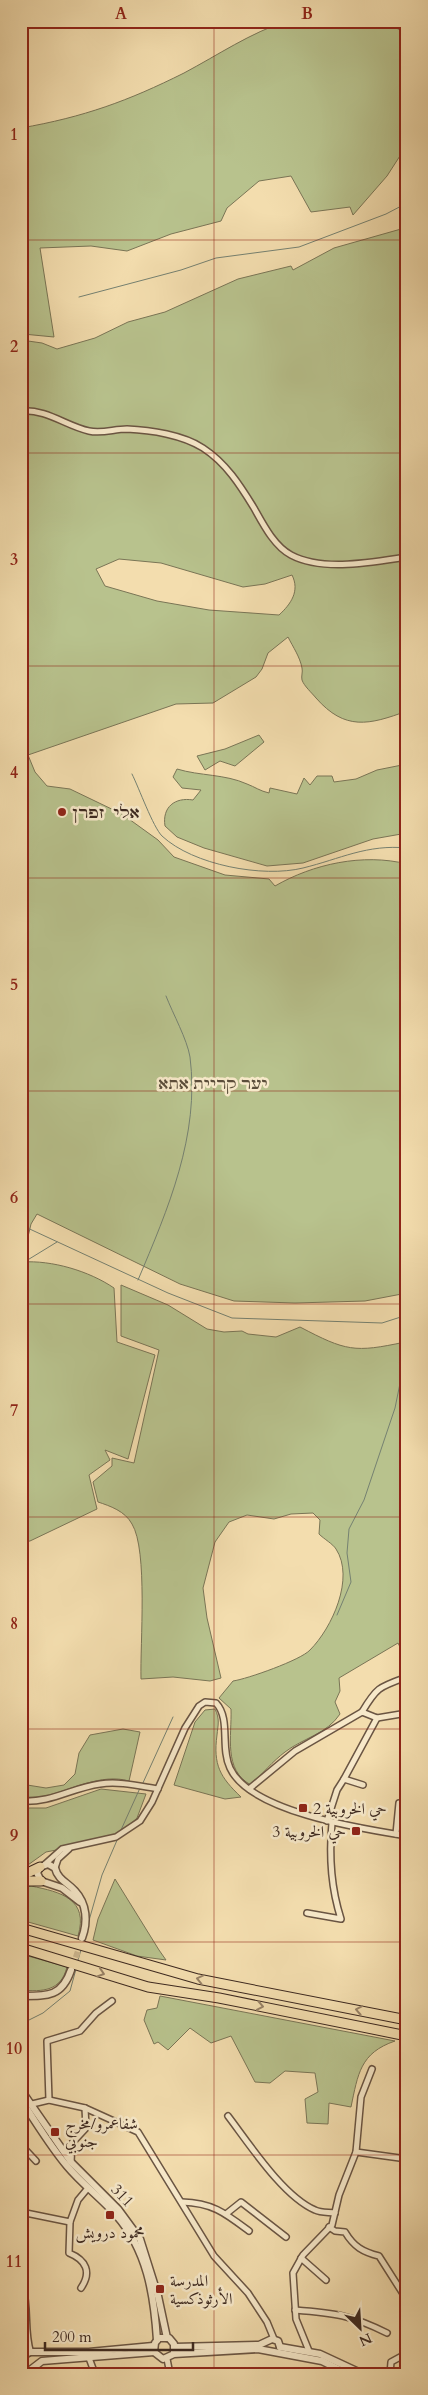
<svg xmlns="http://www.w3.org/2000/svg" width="428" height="2395" viewBox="0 0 428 2395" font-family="Cardo,Amiri,'Frank Ruhl Libre',serif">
  <rect width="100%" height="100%" fill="#f3ddae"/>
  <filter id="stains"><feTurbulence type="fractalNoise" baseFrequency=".004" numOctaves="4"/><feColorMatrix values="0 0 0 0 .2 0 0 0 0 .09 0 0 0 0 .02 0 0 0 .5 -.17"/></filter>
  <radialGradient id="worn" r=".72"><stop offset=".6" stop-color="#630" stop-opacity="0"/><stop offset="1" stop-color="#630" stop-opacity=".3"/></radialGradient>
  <!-- green -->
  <g fill="#b8c28d" stroke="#7a7556" fill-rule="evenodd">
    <path d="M287,21H383L400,30L407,38V145L387,176L353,215L350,207L311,212L291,176L259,181L227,208L221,221L171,234L127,251L91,246L40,248L54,337L23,334L22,258L25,253H21V128C84,117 128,101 184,73C218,55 250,33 287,21Z"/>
    <path d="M401,229L407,237L400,312L401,318L407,324V711C369,725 345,731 316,698C312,693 304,686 302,680C301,676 303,672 302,668C300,657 293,647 288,637L268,653L262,669L256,677L213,703L176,704L28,755L35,772L47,786L70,789L122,814L158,840L174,857L225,875L269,879L275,886C313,864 363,853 407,864V1293L365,1301L295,1303L234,1301L180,1284L37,1214L31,1224L22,1262C52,1260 89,1271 114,1288L117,1342L155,1355L128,1459L105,1450L110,1460L89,1475L97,1509L30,1541L21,1542V340L42,343L57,349L95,338L128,322L165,312L238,279L291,266L293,270L334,248ZM119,559L161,563L243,587L265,584L292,575C300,591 291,604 279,615L209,610L157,601L105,586L96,569Z"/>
    <path d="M259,735L264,742L235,766L220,761L205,770L197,756L225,749Z"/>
    <path d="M407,764V833L373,839L303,863L267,866L204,848L177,837L165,826C162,807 175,797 193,800L201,790L182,788L173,777L177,769C200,776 225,774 247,784C255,787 260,791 269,793L270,788L297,794L304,778L310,785L317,776H332L334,782L356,779L377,770Z"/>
    <path d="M121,1285L168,1305L207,1329L224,1332L242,1331L248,1334L276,1337L300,1327C346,1351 354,1353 405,1342L407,1350V1661L398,1643L339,1678L340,1691L335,1702L340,1714C327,1734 303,1738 285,1752C273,1761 262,1774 251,1785C223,1770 232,1736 231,1709L219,1698L233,1681C247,1679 301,1660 310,1650C332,1628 355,1578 336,1549C333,1544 324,1539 319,1534L320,1520L313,1513L291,1514L274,1519L247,1515L229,1522L215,1542L203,1588L207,1618L221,1678L210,1681L173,1677L141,1679C140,1644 148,1550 132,1524C125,1511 110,1506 98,1502L93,1482L112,1466V1458L134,1463L159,1350L121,1336Z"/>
    <path d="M215,1709C220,1719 218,1725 217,1735C213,1765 220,1777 241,1797L225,1799L174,1785L195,1722L205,1710Z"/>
    <path d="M123,1729L140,1732L129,1781C101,1773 72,1790 45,1796C37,1798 29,1797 21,1797V1784L46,1788L64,1785L75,1774L79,1753L90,1735Z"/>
    <path d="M101,1789L146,1794L137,1818L123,1831L103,1841L46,1852L21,1870V1808H46Z"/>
    <path d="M115,1879L159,1950L166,1960L137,1956L93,1940L98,1919Z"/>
    <path d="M31,1886C61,1892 89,1899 78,1936L21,1920V1888Z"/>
    <path d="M21,1954L67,1967C61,1991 43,1992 21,1990Z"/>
    <path d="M160,1996L395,2041C360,2053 358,2074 351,2107L329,2103L328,2124L307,2123L305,2099L318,2092L315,2073L285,2071L270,2083L255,2082L231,2036L211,2043L190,2028L168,2050L158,2042L154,2044L144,2020L147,2010L157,2008Z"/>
  </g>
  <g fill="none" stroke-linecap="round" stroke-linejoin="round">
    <!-- stream -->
    <g stroke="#758171" stroke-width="1">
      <path d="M79,297L181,270L216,258L299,247L386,214L407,203"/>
      <path d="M132,774C139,788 153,827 162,836C193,865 263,878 303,868C340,859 367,844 407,848"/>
      <path d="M21,1225L168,1293L232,1318L382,1323L407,1315"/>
      <path d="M21,1264L57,1242"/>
      <path d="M138,1280C168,1209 200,1135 190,1057C187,1039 173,1014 166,996"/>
      <path d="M337,1615L351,1582L347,1553L349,1529L364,1500L395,1408L407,1349"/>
      <path d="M142,1785L173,1717"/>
      <path d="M121,1830L140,1788"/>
      <path d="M88,1924L102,1875L118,1838"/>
      <path d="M78,1960L81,1950"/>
      <path d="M28,2075L27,2021L43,2013L70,1991L76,1969"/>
    </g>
    <!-- tertiary-tunnel -->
    <path stroke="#ceb991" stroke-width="6" stroke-dasharray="6 3" stroke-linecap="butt" d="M73,1966L81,1942"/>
    <defs>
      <g id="minor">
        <path d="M21,411C47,409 66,426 89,431C102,434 114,429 127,429C151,430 183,435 203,448C226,463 240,485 254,508C263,524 274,546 291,555C323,572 373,562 407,557"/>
        <path d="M362,1712C377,1687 379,1687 407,1677"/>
        <path d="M344,1779L377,1718"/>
        <path d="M249,1789L295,1751L362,1712L377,1718L407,1713"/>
        <path d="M21,1801C52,1803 71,1788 100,1784C119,1781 139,1786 158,1789"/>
        <path d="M327,1821L337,1790L344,1779L363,1785"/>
        <path d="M396,1834L399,1803"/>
        <path d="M44,1865L62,1849L116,1837L140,1821L152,1802L185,1728L199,1706L205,1702L216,1703C231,1719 220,1747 230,1768C250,1812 363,1829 407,1836"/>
        <path d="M55,1868L58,1859L69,1849"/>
        <path d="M307,1913L341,1919C331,1888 329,1855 332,1823"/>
        <path d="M405,1936H407"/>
        <path d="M49,2100L47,2041L80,2031L96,2013L112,2001"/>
        <path d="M28,2105L49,2100L85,2108L138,2132L214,2256L248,2293L267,2322L274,2339"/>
        <path d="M228,2116C250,2145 283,2196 315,2210C321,2213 329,2212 335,2213"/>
        <path d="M21,2145L36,2161"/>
        <path d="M356,2152L407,2159"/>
        <path d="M71,2162L72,2143L86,2128L85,2108"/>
        <path d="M182,2202C213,2203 225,2213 249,2231"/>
        <path d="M21,2212L70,2222L78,2200L88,2188"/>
        <path d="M226,2214L241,2202L286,2237"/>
        <path d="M70,2222L69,2253C86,2260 92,2272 81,2288"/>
        <path d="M329,2227L335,2231L345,2232C354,2247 363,2252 379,2256L407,2300"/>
        <path d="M301,2258L326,2280"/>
        <path d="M295,2310C334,2313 351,2315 387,2333"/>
        <path d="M309,2351L296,2319L293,2273L303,2255L332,2225L339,2195L356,2152L361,2097L372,2069"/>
        <path d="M89,2358L95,2374"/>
        <path d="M167,2359L170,2374"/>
        <path d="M390,2374L391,2362L402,2356H407"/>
      </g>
      <g id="tertiary">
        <path d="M80,1902L62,1888L41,1881L37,1873L40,1867L48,1864L55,1868C58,1880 67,1882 75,1891C87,1904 88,1922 82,1938"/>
        <path d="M21,1996C47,1996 62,1997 71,1970"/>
        <path d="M21,2090L71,2162L118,2209L140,2239L158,2296L167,2338"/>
        <path d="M21,2100C36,2122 50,2146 67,2166C82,2184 101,2198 116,2215C147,2250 154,2294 157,2340"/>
        <path d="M21,2282C29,2305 23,2329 30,2352"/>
        <path d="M175,2347L259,2345L272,2339L278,2341L280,2347"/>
        <path d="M280,2347L320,2354L363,2374"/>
        <path d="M174,2354V2344L169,2338H159L155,2343L154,2352L163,2359L174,2354L258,2349L322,2361L348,2374"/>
        <path d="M21,2357L30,2352H89L153,2346"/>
        <path d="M25,2374L42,2361L154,2352"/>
      </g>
      <g id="trunk">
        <path d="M21,1876L40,1867"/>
        <path d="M21,1881H41"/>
        <path d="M21,1928L198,1979L407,2020"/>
        <path d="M21,1948L148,1987L219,1998L407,2036"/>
      </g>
    </defs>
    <!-- minor casing -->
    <use href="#minor" stroke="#6a5543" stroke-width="8"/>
    <!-- tertiary casing -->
    <use href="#tertiary" stroke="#6a5543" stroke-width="9"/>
    <!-- trunk casing -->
    <use href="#trunk" stroke="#3c281f" stroke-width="11"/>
    <!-- minor -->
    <use href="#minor" stroke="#f7e9ca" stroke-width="5"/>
    <!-- tertiary -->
    <use href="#tertiary" stroke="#f7e9ca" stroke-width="6"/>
    <!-- trunk -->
    <use href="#trunk" stroke="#f3ddae" stroke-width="9"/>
  </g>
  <!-- one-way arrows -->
  <defs><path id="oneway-chevron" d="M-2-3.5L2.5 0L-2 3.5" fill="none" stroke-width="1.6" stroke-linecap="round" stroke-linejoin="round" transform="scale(1.25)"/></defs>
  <g stroke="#988266">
    <use href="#oneway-chevron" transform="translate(101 1973) rotate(18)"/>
    <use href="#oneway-chevron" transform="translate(200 1979) rotate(-167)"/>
    <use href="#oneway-chevron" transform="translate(260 2006) rotate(11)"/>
    <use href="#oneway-chevron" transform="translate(359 2010) rotate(-169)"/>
  </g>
  <!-- grid -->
  <path fill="none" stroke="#8f2418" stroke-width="1" stroke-opacity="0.55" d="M214,21V2374M21,240H407M21,453H407M21,666H407M21,878H407M21,1091H407M21,1304H407M21,1517H407M21,1729H407M21,1942H407M21,2155H407"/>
  <!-- markers -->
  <g fill="#8f2418" stroke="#f7e9ca" stroke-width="2">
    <circle cx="62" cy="812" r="5"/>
    <rect x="298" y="1803" width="10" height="10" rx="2.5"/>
    <rect x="351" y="1826" width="10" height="10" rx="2.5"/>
    <rect x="50" y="2127" width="10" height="10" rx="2.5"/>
    <rect x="105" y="2210" width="10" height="10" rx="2.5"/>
    <rect x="155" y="2284" width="10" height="10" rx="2.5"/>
  </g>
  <g text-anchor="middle" stroke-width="5" stroke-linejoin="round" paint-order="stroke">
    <!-- poi labels -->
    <g font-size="16" fill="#3c281f" stroke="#f7e9ca" text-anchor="start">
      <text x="72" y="818">אלי זפרן</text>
      <text x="313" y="1814">حي الخروبية 2</text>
      <text x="346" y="1837" text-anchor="end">حي الخروبية 3</text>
      <text x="65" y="2129">شفاعمرو/مخرج<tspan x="65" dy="18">جنوبي</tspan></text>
      <text x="110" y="2238" text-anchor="middle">محمود درويش</text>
      <text x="170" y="2286">المدرسة<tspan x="170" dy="18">الأرثوذكسية</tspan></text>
    </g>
    <!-- park labels -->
    <g font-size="16" font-style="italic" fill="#5b4e3a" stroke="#f7e9ca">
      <text x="213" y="1089">יער קריית אתא</text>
    </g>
    <!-- street labels -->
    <g font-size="16" fill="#3c281f" stroke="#f7e9ca">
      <text transform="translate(123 2195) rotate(47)" y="6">311</text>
    </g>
  </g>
  <!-- margin -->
  <rect width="428" height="2395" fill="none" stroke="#f3ddae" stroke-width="55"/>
  <!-- north arrow -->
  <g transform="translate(360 2328) rotate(155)" stroke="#f7e9ca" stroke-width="4" paint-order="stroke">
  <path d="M0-4L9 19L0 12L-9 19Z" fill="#3c281f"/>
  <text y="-8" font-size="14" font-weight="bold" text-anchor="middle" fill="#3c281f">N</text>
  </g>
  <!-- scale -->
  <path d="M45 2342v8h148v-8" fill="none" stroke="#3c281f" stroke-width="2.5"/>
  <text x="52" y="2342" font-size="15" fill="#3c281f" stroke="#f7e9ca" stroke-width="4" paint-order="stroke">200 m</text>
  <rect x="28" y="28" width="372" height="2340" fill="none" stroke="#8f2418" stroke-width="2"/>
  <g font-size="16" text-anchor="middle" font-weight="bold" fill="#8f2418">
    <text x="121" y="19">A</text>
    <text x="307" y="19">B</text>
    <text x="14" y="140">1</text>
    <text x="14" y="352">2</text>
    <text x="14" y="565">3</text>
    <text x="14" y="778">4</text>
    <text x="14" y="990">5</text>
    <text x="14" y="1203">6</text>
    <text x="14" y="1416">7</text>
    <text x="14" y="1629">8</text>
    <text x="14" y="1841">9</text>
    <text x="14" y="2054">10</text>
    <text x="14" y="2267">11</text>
  </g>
  <rect width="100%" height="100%" filter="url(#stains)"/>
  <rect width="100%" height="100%" fill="url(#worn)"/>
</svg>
